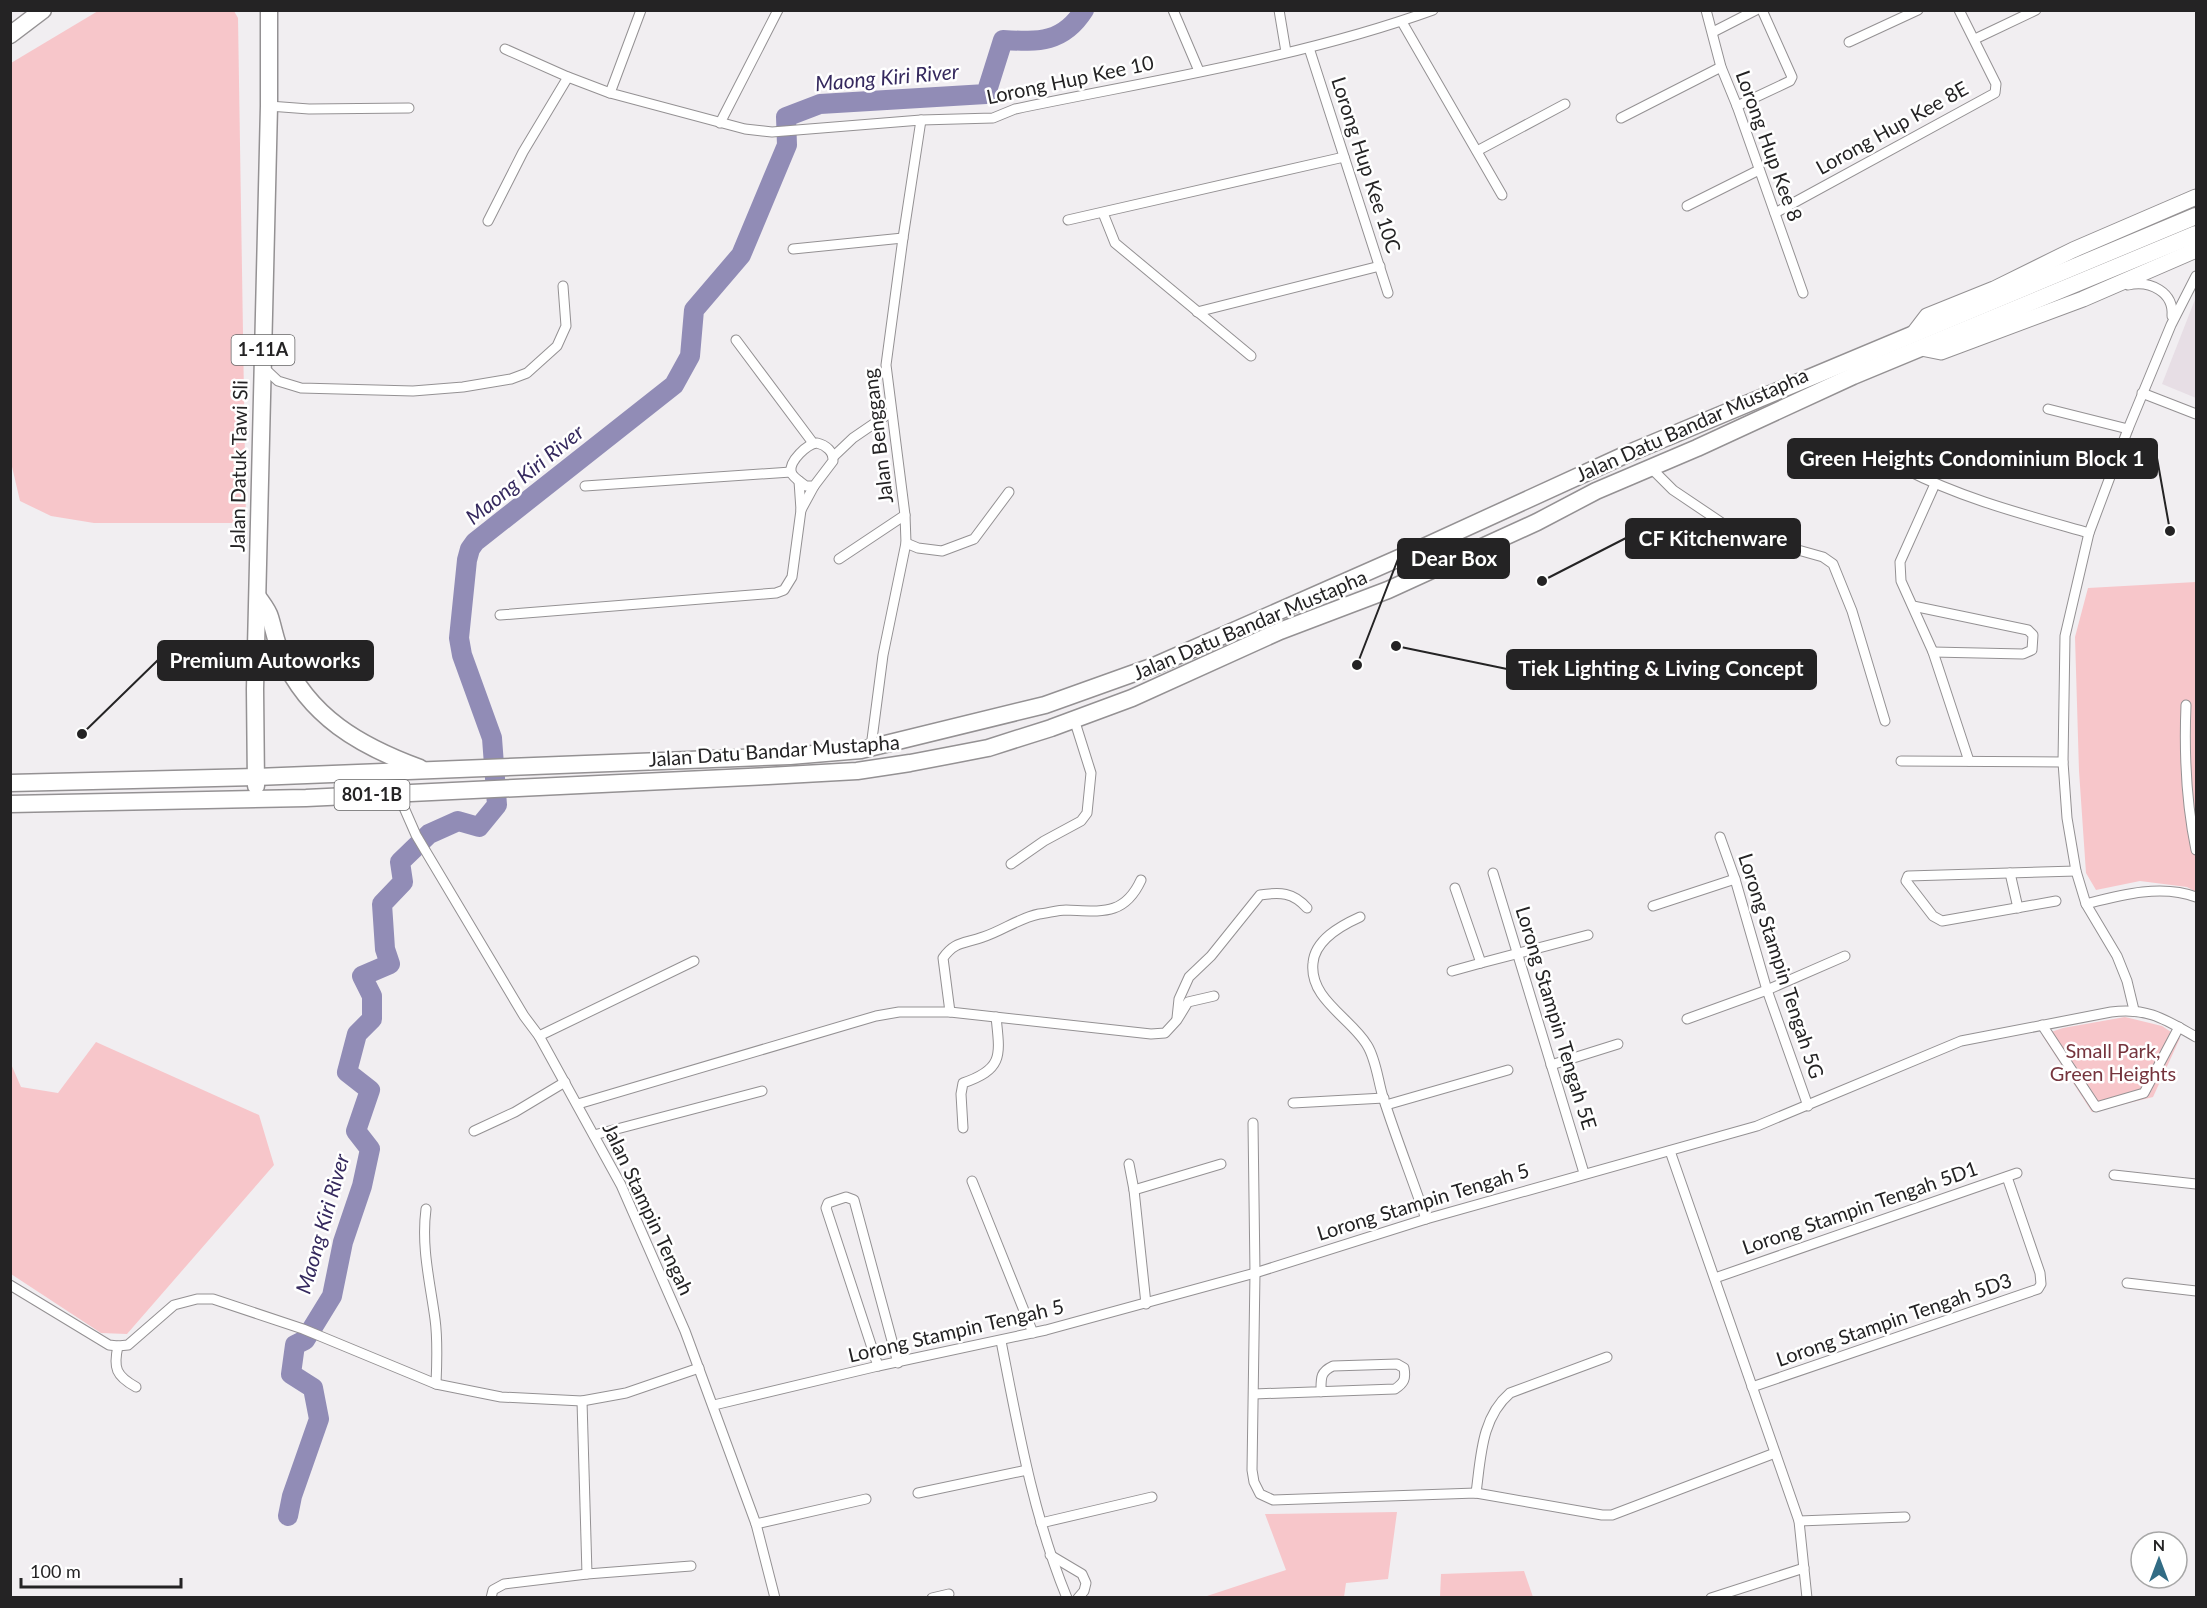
<svg xmlns="http://www.w3.org/2000/svg" width="2207" height="1608" viewBox="0 0 2207 1608" font-family="Lato,sans-serif">
  <rect width="100%" height="100%" fill="#f1eef1"/>
  <!-- built -->
  <path fill="#e7dee5" d="M2196,297V398L2162,384Z"/>
  <!-- green -->
  <g fill="#f7c6ca">
    <path d="M98,11H234L238,18L246,523H94L51,516L20,501L10,458L11,63Z"/>
    <path d="M2196,582V892L2187,887L2140,881L2096,890L2086,873L2079,771L2075,637L2088,588Z"/>
    <path d="M2125,1017L2162,1026L2180,1038L2153,1097L2092,1112L2042,1035L2063,1028Z"/>
    <path d="M96,1042L259,1115L274,1165L127,1334L101,1333L11,1274V1064L21,1087L58,1093Z"/>
    <path d="M1397,1512L1388,1579L1346,1583L1344,1597H1204L1286,1570L1265,1514Z"/>
    <path d="M1524,1571L1533,1597H1440L1441,1574Z"/>
  </g>
  <g fill="none" stroke-linecap="round" stroke-linejoin="round">
    <!-- river -->
    <path stroke="#918cb6" stroke-width="20" d="M288,1516L292,1496L319,1419L313,1388L291,1374L295,1345L305,1340L332,1296L343,1242L362,1186L370,1149L356,1131L370,1090L347,1072L357,1034L372,1019V996L362,976L390,964L385,949L382,904L403,882L400,862L429,834L458,821L479,827L497,805L492,738L462,655L459,638L467,560L470,549L475,542L674,385L690,356L694,310L741,255L787,145L786,117L820,104L986,94L1003,40C1039,42 1063,43 1084,10"/>
    <defs>
      <g id="street">
        <path d="M641,10L610,93L745,129L772,132L921,120L993,118L1015,109C1154,80 1300,58 1433,10"/>
        <path d="M1173,10L1199,71"/>
        <path d="M1279,10L1286,52"/>
        <path d="M1706,10L1721,67L1737,106L1803,293"/>
        <path d="M1402,22L1502,195"/>
        <path d="M1713,32L1756,10"/>
        <path d="M1975,39L2036,10"/>
        <path d="M1849,42L1918,10"/>
        <path d="M1309,48L1388,293"/>
        <path d="M505,49L568,77"/>
        <path d="M269,106L309,109L409,108"/>
        <path d="M1737,106L1790,81L1792,77L1762,10"/>
        <path d="M1621,118L1721,67"/>
        <path d="M720,123L778,10"/>
        <path d="M1477,151L1565,104"/>
        <path d="M1687,206L1759,170"/>
        <path d="M1103,213L1115,243L1251,356"/>
        <path d="M1775,213L1995,93L1996,84L1959,10"/>
        <path d="M1068,220L1344,157"/>
        <path d="M488,221L523,152L568,77L610,93"/>
        <path d="M793,249L903,238"/>
        <path d="M2128,285C2150,280 2174,292 2172,316"/>
        <path d="M1197,312L1380,266"/>
        <path d="M736,340L813,443"/>
        <path d="M262,366L278,381L301,388L413,391L463,387L511,379L527,373L557,346L566,326L563,286"/>
        <path d="M2142,393L2196,414"/>
        <path d="M2048,409L2128,429"/>
        <path d="M817,443C826,445 834,452 833,461L814,486H806C801,482 793,478 791,472C789,461 807,444 817,443Z"/>
        <path d="M833,457L853,438L891,412"/>
        <path d="M1651,468L1673,490L1725,525L1748,536L1823,557L1833,564L1852,611L1885,721"/>
        <path d="M1905,469C1963,499 2026,515 2089,533"/>
        <path d="M1935,484L1900,562L1901,581L1933,652L1969,761"/>
        <path d="M585,486L791,472"/>
        <path d="M801,510L814,486"/>
        <path d="M906,543L918,548L942,551L974,539L1009,492"/>
        <path d="M839,559L905,515"/>
        <path d="M1913,606L2028,630L2033,635L2032,650L2023,654L1933,652"/>
        <path d="M500,615L776,593L784,590L792,577L801,510L799,481"/>
        <path d="M2186,705C2184,754 2186,802 2196,850"/>
        <path d="M871,747L883,655L906,543L905,515L886,365L903,238L921,120"/>
        <path d="M1901,761L2063,762"/>
        <path d="M398,794L416,835L524,1016L539,1036L621,1185L685,1331L756,1524L775,1598"/>
        <path d="M1720,837L1735,879L1767,990L1808,1106"/>
        <path d="M1011,864L1044,841L1081,821L1087,813L1091,773L1074,719"/>
        <path d="M1493,873L1584,1173"/>
        <path d="M2010,873L2018,908"/>
        <path d="M1455,888L1481,963L1588,935"/>
        <path d="M2056,901L1942,921L1933,916L1906,881L1908,876L2076,871"/>
        <path d="M2086,904C2121,895 2161,884 2196,897"/>
        <path d="M1653,906L1735,879"/>
        <path d="M1360,917C1340,926 1315,940 1313,963C1309,999 1351,1018 1367,1045C1376,1059 1378,1081 1383,1097C1396,1138 1412,1178 1426,1219"/>
        <path d="M1452,971L1481,963"/>
        <path d="M2134,1010L2127,981L2117,956L2086,904L2076,871L2067,818L2063,762L2065,636L2089,533L2128,429L2171,325L2196,276"/>
        <path d="M950,1012L943,958C955,941 964,944 983,937C1002,931 1019,918 1039,914C1048,913 1058,910 1066,910C1100,911 1124,917 1141,880"/>
        <path d="M1177,1018L1179,999L1189,977L1211,956L1260,895C1280,892 1293,892 1307,908"/>
        <path d="M1687,1019L1767,990L1845,956"/>
        <path d="M2042,1025L2096,1107L2144,1093L2179,1027"/>
        <path d="M539,1036L694,961"/>
        <path d="M1551,1065L1618,1044"/>
        <path d="M1293,1103L1384,1098"/>
        <path d="M578,1104L876,1016L899,1012H950L1151,1034L1165,1033L1177,1020L1188,1002L1214,996"/>
        <path d="M1386,1105L1508,1070"/>
        <path d="M1253,1123L1255,1273L1252,1470L1254,1482L1260,1494L1273,1500L1476,1493L1602,1515H1612L1775,1453"/>
        <path d="M963,1128L961,1094L963,1083C1004,1069 1000,1055 996,1017"/>
        <path d="M474,1131L515,1112L565,1082"/>
        <path d="M594,1135L762,1091"/>
        <path d="M1670,1151L1799,1521L1807,1598"/>
        <path d="M1129,1164L1134,1190L1146,1304"/>
        <path d="M2114,1175L2196,1184"/>
        <path d="M972,1181L1033,1333"/>
        <path d="M1134,1190L1221,1164"/>
        <path d="M426,1209C421,1247 430,1282 435,1319C438,1341 437,1362 436,1384"/>
        <path d="M1715,1278L2017,1173"/>
        <path d="M2127,1283L2196,1291"/>
        <path d="M10,1285L109,1345L118,1346L128,1345L174,1305L197,1299H213L303,1329L436,1384L501,1397L582,1401L626,1393L699,1368"/>
        <path d="M1001,1341C1018,1428 1033,1515 1067,1598"/>
        <path d="M118,1346C113,1368 116,1376 136,1387"/>
        <path d="M878,1366L826,1208L828,1203L846,1197L854,1200L898,1363"/>
        <path d="M1752,1387L2038,1289L2041,1284L2040,1273L2007,1177"/>
        <path d="M1254,1394L1395,1389C1404,1383 1406,1379 1404,1368L1397,1364L1333,1366C1320,1372 1321,1378 1321,1392"/>
        <path d="M582,1401L587,1574"/>
        <path d="M714,1405L878,1366L1046,1330L1255,1273L1426,1219L1757,1126L1961,1041L2111,1012C2148,1007 2166,1020 2196,1037"/>
        <path d="M918,1493L1027,1470"/>
        <path d="M1476,1493C1481,1457 1481,1418 1510,1393L1607,1357"/>
        <path d="M1799,1521L1905,1517"/>
        <path d="M1041,1523L1152,1497"/>
        <path d="M756,1524L866,1499"/>
        <path d="M1050,1555L1082,1574L1086,1583L1084,1591L1078,1598"/>
        <path d="M491,1598L493,1590L504,1584L587,1574L691,1566"/>
        <path d="M932,1598L949,1594"/>
        <path d="M1711,1598L1804,1568"/>
      </g>
      <g id="primary">
        <path d="M1914,333L1927,316L1994,289L2073,250L2196,197"/>
        <path d="M1921,348L1941,352L2083,299L2196,250"/>
        <path d="M1415,551C1421,567 1431,564 1446,561"/>
      </g>
      <g id="highway">
        <path d="M10,35L43,10"/>
        <path d="M258,597C262,603 268,610 270,617C274,630 276,643 282,656C309,717 360,746 420,768"/>
        <path d="M10,783L256,777L790,756L861,750L1045,705L1154,666L1415,551L1627,454L2196,216"/>
        <path d="M256,786L255,689L269,106V10"/>
        <path d="M10,804L306,798L768,776L857,771L910,763L988,748L1051,728L1132,698L1280,631L1388,590L1537,522L1596,491L1697,448L1853,376L2196,234"/>
      </g>
    </defs>
    <!-- street casing -->
    <use href="#street" stroke="#949193" stroke-width="11"/>
    <!-- primary casing -->
    <use href="#primary" stroke="#949193" stroke-width="17"/>
    <!-- highway casing -->
    <use href="#highway" stroke="#949193" stroke-width="19"/>
    <!-- street -->
    <use href="#street" stroke="#fff" stroke-width="9"/>
    <!-- primary -->
    <use href="#primary" stroke="#fff" stroke-width="15"/>
    <!-- highway -->
    <use href="#highway" stroke="#fff" stroke-width="16"/>
  </g>
  <g text-anchor="middle" stroke-width="5" stroke-linejoin="round" paint-order="stroke">
    <!-- shield labels -->
    <g fill="#fff" stroke="#666566" stroke-width="1.5">
      <rect x="231.5" y="335" width="63" height="30" rx="4.5"/>
      <rect x="334.5" y="780" width="75" height="30" rx="4.5"/>
    </g>
    <g font-size="18" font-weight="bold" fill="#242324">
      <text x="263" y="356">1-11A</text>
      <text x="372" y="801">801-1B</text>
    </g>
    <!-- street labels -->
    <g font-size="20" fill="#242324" stroke="#fff">
      <text transform="translate(1070 80) rotate(-12)" y="7">Lorong Hup Kee 10</text>
      <text transform="translate(1892 128) rotate(-29)" y="7">Lorong Hup Kee 8E</text>
      <text transform="translate(1769 146) rotate(70)" y="7">Lorong Hup Kee 8</text>
      <text transform="translate(1366 165) rotate(72)" y="7">Lorong Hup Kee 10C</text>
      <text transform="translate(1692 425) rotate(-24)" y="7">Jalan Datu Bandar Mustapha</text>
      <text transform="translate(878 436) rotate(-97)" y="7">Jalan Benggang</text>
      <text transform="translate(239 466) rotate(-89)" y="7">Jalan Datuk Tawi Sli</text>
      <text transform="translate(1250 625) rotate(-23)" y="7">Jalan Datu Bandar Mustapha</text>
      <text transform="translate(774 751) rotate(-4)" y="7">Jalan Datu Bandar Mustapha</text>
      <text transform="translate(1781 966) rotate(72)" y="7">Lorong Stampin Tengah 5G</text>
      <text transform="translate(1556 1018) rotate(73)" y="7">Lorong Stampin Tengah 5E</text>
      <text transform="translate(1423 1202) rotate(-17)" y="7">Lorong Stampin Tengah 5</text>
      <text transform="translate(1860 1208) rotate(-19)" y="7">Lorong Stampin Tengah 5D1</text>
      <text transform="translate(648 1209) rotate(65)" y="7">Jalan Stampin Tengah</text>
      <text transform="translate(1894 1320) rotate(-19)" y="7">Lorong Stampin Tengah 5D3</text>
      <text transform="translate(956 1331) rotate(-13)" y="7">Lorong Stampin Tengah 5</text>
    </g>
    <!-- park labels -->
    <g font-size="20" fill="#75343d" stroke="#fff">
      <text x="2113" y="1058">Small Park,<tspan x="2113" dy="23">Green Heights</tspan></text>
    </g>
    <!-- water labels -->
    <g font-size="21" font-style="italic" fill="#35295e" stroke="#fff">
      <text transform="translate(887 78) rotate(-5)" y="7">Maong Kiri River</text>
      <text transform="translate(525 475) rotate(-39)" y="7">Maong Kiri River</text>
      <text transform="translate(323 1224) rotate(-74)" y="7">Maong Kiri River</text>
    </g>
  </g>
  <!-- callouts -->
  <path fill="none" stroke="#242324" stroke-width="2" d="M2170 531L2157 458M1542 581L1626 538M1357 665L1398 559M82 734L158 660M1396 646L1507 669"/>
  <g fill="#242324" stroke="#fff" stroke-width="2">
    <circle cx="2170" cy="531" r="6"/>
    <circle cx="1542" cy="581" r="6"/>
    <circle cx="1357" cy="665" r="6"/>
    <circle cx="82" cy="734" r="6"/>
    <circle cx="1396" cy="646" r="6"/>
  </g>
  <g fill="#242324" stroke="#242324" stroke-width="2">
    <rect x="1788" y="439" width="369" height="39" rx="6"/>
    <rect x="1626" y="519" width="174" height="39" rx="6"/>
    <rect x="1398" y="539" width="111" height="39" rx="6"/>
    <rect x="158" y="641" width="215" height="39" rx="6"/>
    <rect x="1507" y="650" width="309" height="39" rx="6"/>
  </g>
  <g font-size="21" text-anchor="middle" font-weight="bold" fill="#fff">
    <text x="1972" y="466">Green Heights Condominium Block 1</text>
    <text x="1713" y="546">CF Kitchenware</text>
    <text x="1454" y="566">Dear Box</text>
    <text x="265" y="668">Premium Autoworks</text>
    <text x="1661" y="676">Tiek Lighting &amp; Living Concept</text>
  </g>
  <!-- border -->
  <rect width="2207" height="1608" fill="none" stroke="#242324" stroke-width="24"/>
  <!-- north arrow -->
  <g transform="translate(2159 1560)"><circle r="28" fill="#ffffff" stroke="#a7a7a7" stroke-width="1.5"/>
  <path d="M0-4.5L10 22L0 15L-10 22Z" fill="#326c85"/>
  <text y="-9" font-size="16" font-weight="bold" text-anchor="middle" fill="#242324">N</text>
  </g>
  <!-- scale -->
  <path d="M21 1578v9h160v-9" fill="none" stroke="#242324" stroke-width="3"/>
  <text x="30" y="1578" font-size="18" fill="#242324" stroke="#ffffff" stroke-width="4.5" paint-order="stroke">100 m</text>
</svg>
